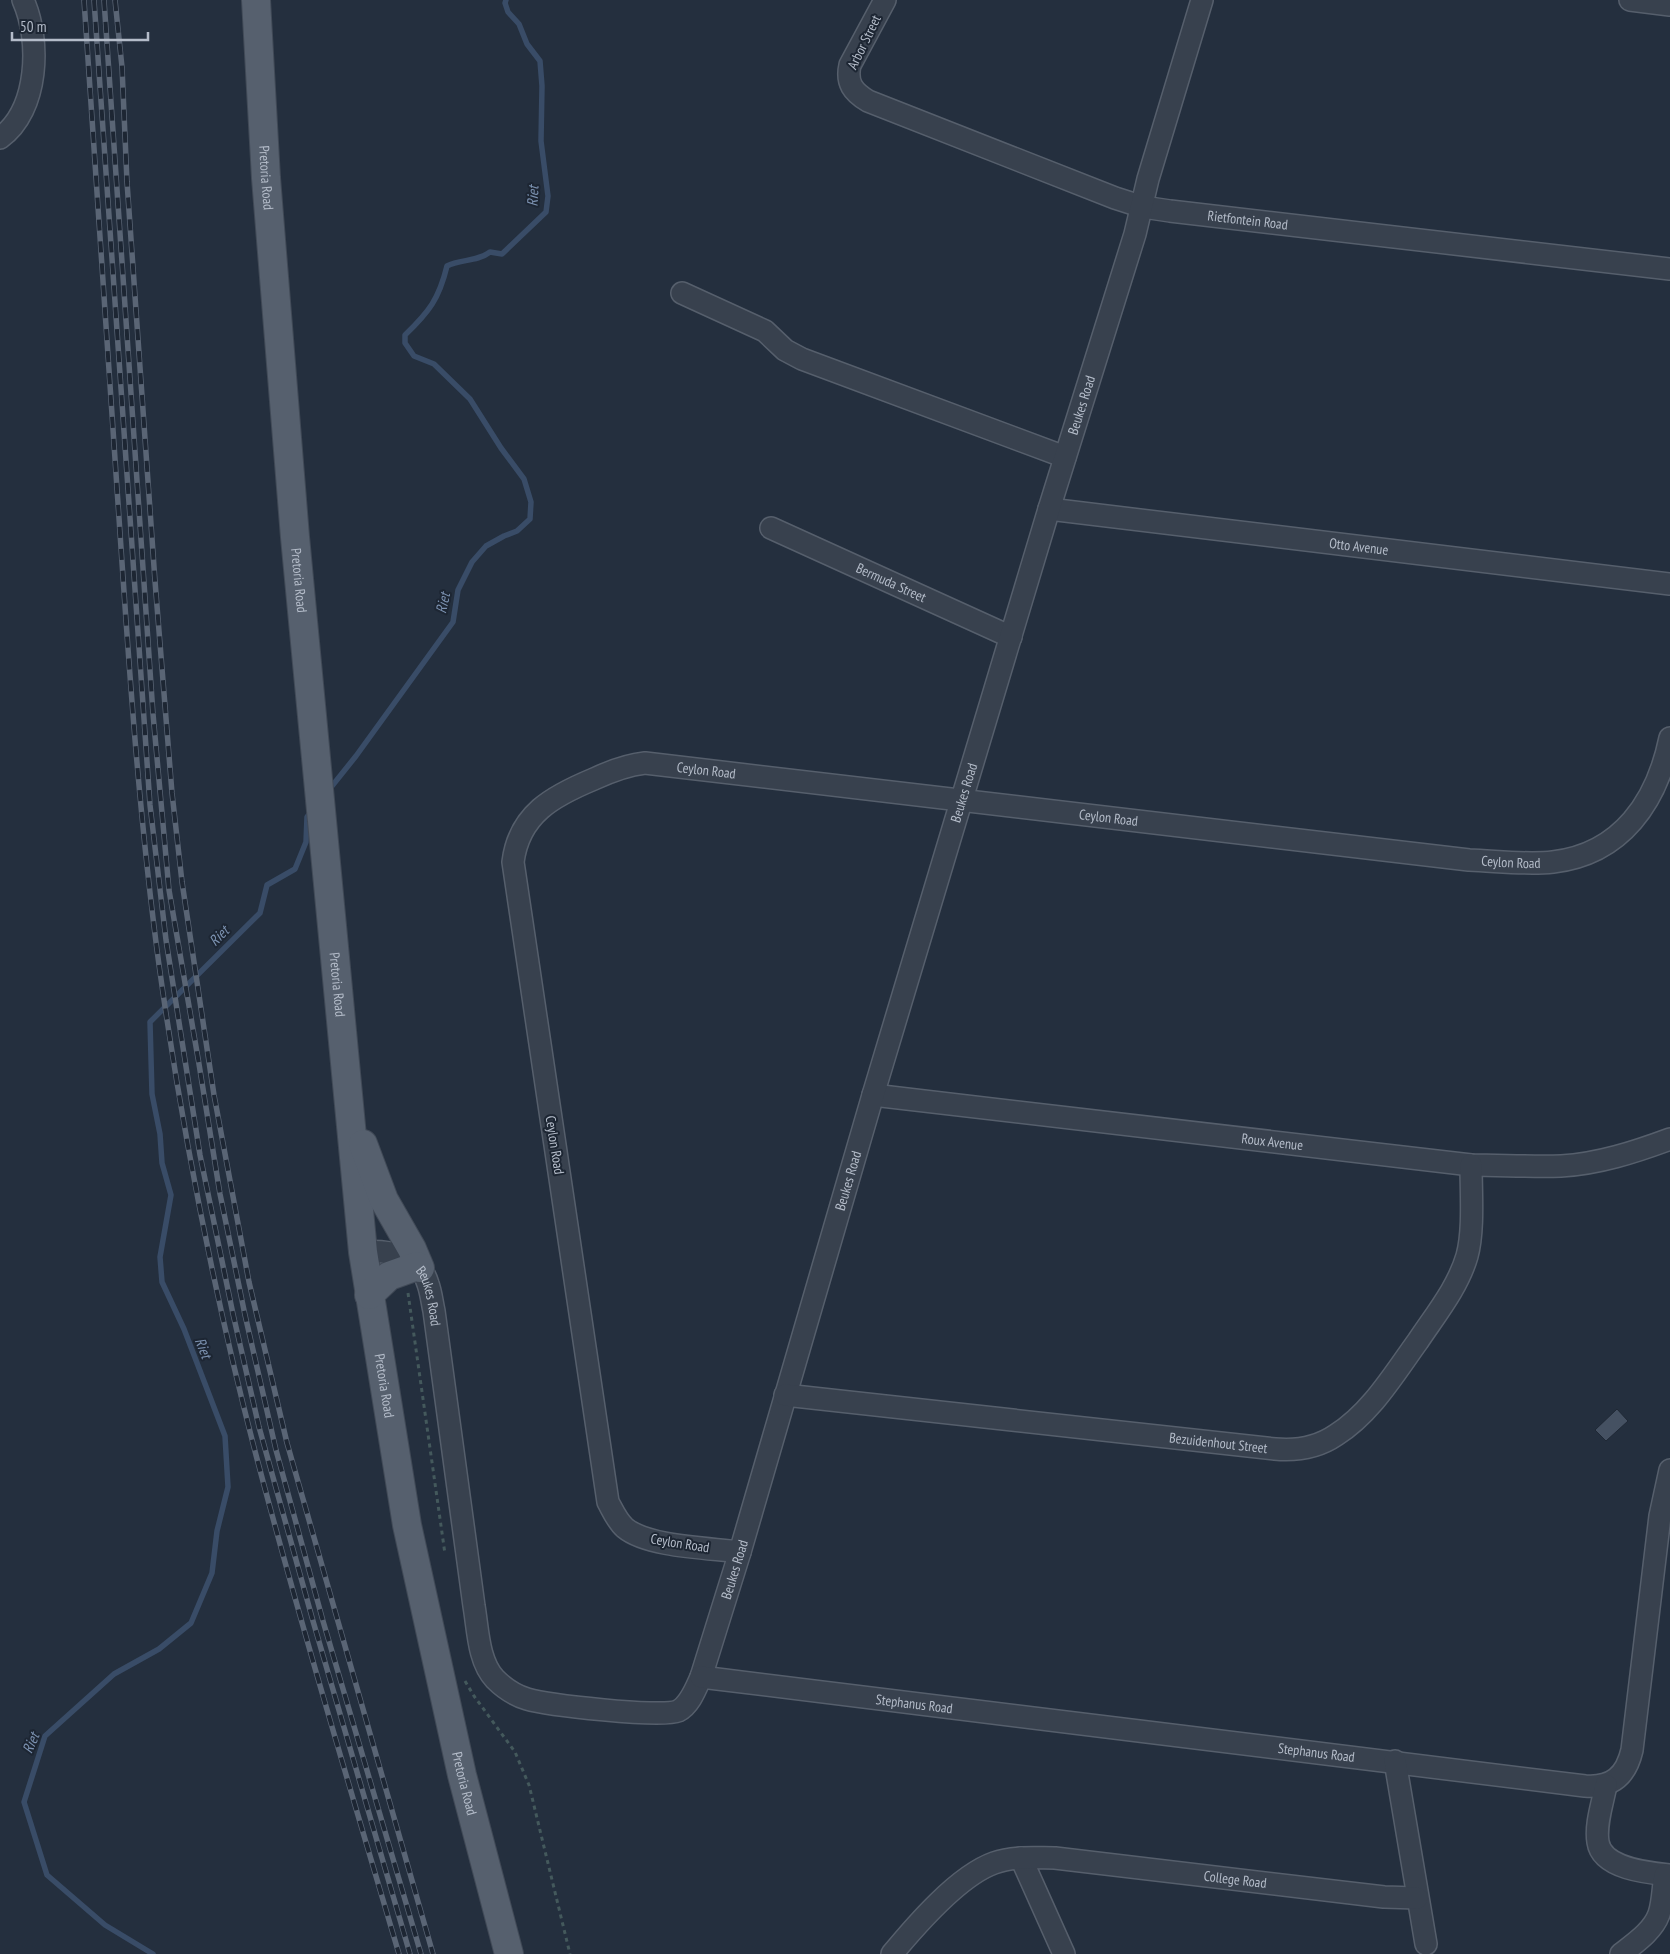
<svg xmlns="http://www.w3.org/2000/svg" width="1670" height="1954" viewBox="0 0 1670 1954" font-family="'PT Sans Narrow',sans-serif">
  <rect width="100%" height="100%" fill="#242f3e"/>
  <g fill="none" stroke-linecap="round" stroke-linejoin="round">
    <!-- stream -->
    <g stroke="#394c67" stroke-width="5.5">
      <path d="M328,791L356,756L453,622L458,590L472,562L486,546L504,536L517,531L530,519L531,502L524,479L501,448L470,399L434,364L414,356L405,343V335C429,312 439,299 447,266C460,259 477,262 490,252L502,254L546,212L548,196L541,141L542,86L540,61L527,44L519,24L508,12L505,3L506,0"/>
      <path d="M153,1954L105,1925L47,1875L24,1802L45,1736L114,1674L159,1649L191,1623L212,1573L217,1531L228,1487L225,1436L184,1329L162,1282L160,1257L171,1195L162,1163L160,1134L152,1094L150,1022L260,913L267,885L295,869L306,842L307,817L312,810"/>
    </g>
  </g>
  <!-- building -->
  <path fill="#455162" stroke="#1f2835" d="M1617,1409L1628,1421L1606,1441L1595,1430Z"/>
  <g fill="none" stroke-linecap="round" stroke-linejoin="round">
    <defs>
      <g id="minor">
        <path id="s1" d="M885,0L850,65C846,83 853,92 868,101L1115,198L1143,207L1170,211L1670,269"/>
        <path d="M1630,0L1670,5"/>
        <path d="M0,138C39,110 41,40 23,0"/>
        <path d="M682,293L765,331L785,350L802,359L1065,457"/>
        <path id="s2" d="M1049,509L1670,584"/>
        <path id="s3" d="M771,528L1011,637"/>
        <path id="s4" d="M873,1095L1471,1165C1501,1165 1531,1167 1561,1166C1598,1164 1635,1152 1670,1139"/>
        <path id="s5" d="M363,1252C388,1250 420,1255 428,1284C431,1292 432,1302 434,1311L474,1606C478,1629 478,1661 495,1679C504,1688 514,1695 527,1699C547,1705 661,1718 678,1711C690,1705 696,1688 701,1677L740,1552L873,1095L1049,509L1135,234L1148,179L1202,0"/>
        <path id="s6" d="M785,1395L1275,1449C1297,1451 1317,1448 1336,1435C1371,1413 1394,1374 1418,1341C1436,1314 1458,1287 1467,1256C1474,1231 1471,1192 1471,1165"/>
        <path id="s7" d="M740,1552C710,1548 648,1547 625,1528C617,1521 613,1511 608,1502L513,862C519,814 553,796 594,779C611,771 627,765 645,763L1469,860C1497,861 1526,865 1553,862C1622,854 1657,801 1670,738"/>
        <path id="s8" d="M701,1677C995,1715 1291,1748 1585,1786C1612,1788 1626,1776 1632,1750L1660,1516L1670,1470"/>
        <path d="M1395,1761L1426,1944"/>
        <path d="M1606,1785C1603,1802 1595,1824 1598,1842C1602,1869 1649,1873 1670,1875"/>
        <path d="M1021,1858L1064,1954"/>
        <path id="s9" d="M892,1954C916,1925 958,1876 994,1863C1013,1856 1035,1858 1055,1858L1384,1897L1417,1898"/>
        <path d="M1621,1954C1635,1943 1653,1931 1659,1914C1663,1902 1663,1887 1665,1875"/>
      </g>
      <g id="primary">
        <path id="s10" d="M256,0L266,178L295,537L363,1252L407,1525L462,1775L509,1954"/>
        <path d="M363,1144L384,1200L412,1249L420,1268"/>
        <path d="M369,1295L389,1276L417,1266"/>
      </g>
    </defs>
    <!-- minor casing -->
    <use href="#minor" stroke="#565f6c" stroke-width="24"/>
    <!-- primary casing -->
    <use href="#primary" stroke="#414a57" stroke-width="30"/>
    <!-- path -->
    <g stroke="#44595c" stroke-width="3" stroke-dasharray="4 4" stroke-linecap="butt">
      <path d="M408,1293L445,1554"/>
      <path d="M465,1681L474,1696L515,1752L529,1785L570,1954"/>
    </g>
    <!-- minor -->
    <use href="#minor" stroke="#38414e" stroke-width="21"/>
    <!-- primary -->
    <use href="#primary" stroke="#56606e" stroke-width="28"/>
    <defs>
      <g id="rail">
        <path d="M84,0C96,173 107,345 119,518C129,668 139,817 159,965C182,1130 214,1294 256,1455C300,1622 350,1788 399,1954"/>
        <path d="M94,0L150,805L166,940L200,1155L233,1314L259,1427L313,1621L410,1954"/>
        <path d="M104,0L153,714L169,890L199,1064L220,1194L245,1315L276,1450L323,1621L421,1954"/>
        <path d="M115,0L122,67L127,182L155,581L172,793L182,882L214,1095L249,1282L287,1443L433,1954"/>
      </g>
    </defs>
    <!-- rail casing -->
    <use href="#rail" stroke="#5a6575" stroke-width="5.5"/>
    <!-- rail -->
    <use href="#rail" stroke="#1d2633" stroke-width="4" stroke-dasharray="11" stroke-linecap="butt"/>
  </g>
  <g text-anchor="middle" stroke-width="4" stroke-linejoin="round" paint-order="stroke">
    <!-- street labels -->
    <g font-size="14" fill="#b4bcc9" stroke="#1d2633">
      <text transform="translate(864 42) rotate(-64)" y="5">Arbor Street</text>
      <text dy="5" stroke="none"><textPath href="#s10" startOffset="178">Pretoria Road</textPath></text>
      <text dy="5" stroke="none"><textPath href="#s1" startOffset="518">Rietfontein Road</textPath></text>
      <text dy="5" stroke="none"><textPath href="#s5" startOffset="2041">Beukes Road</textPath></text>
      <text dy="5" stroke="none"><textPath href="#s2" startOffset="312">Otto Avenue</textPath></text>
      <text dy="5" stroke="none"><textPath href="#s10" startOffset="582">Pretoria Road</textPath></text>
      <text dy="5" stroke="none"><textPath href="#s3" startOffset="132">Bermuda Street</textPath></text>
      <text dy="5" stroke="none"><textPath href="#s7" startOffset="1035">Ceylon Road</textPath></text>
      <text dy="5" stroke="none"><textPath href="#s5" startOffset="1636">Beukes Road</textPath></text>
      <text dy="5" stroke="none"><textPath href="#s7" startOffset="1440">Ceylon Road</textPath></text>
      <text dy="5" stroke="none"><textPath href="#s7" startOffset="1845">Ceylon Road</textPath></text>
      <text dy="5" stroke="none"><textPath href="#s10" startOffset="988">Pretoria Road</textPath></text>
      <text dy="5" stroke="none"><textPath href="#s4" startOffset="402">Roux Avenue</textPath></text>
      <text transform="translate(555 1145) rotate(81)" y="5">Ceylon Road</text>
      <text dy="5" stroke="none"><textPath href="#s5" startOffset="1231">Beukes Road</textPath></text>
      <text dy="5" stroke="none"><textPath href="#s5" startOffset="91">Beukes Road</textPath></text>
      <text dy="5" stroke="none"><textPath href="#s10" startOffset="1392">Pretoria Road</textPath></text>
      <text dy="5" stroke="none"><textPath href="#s6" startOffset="436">Bezuidenhout Street</textPath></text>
      <text transform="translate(680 1543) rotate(9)" y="5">Ceylon Road</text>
      <text dy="5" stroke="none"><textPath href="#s5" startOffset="826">Beukes Road</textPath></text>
      <text dy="5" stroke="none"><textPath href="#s8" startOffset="215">Stephanus Road</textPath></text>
      <text dy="5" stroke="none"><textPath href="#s8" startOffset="620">Stephanus Road</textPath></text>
      <text dy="5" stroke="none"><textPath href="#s10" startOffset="1798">Pretoria Road</textPath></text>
      <text dy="5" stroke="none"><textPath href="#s9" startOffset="381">College Road</textPath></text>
    </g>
    <!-- water labels -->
    <g font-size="15" font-style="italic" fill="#7c92b1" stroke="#1d2633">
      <text transform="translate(533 196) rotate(-87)" y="5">Riet</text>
      <text transform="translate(443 603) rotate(-78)" y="5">Riet</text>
      <text transform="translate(219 936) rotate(-45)" y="5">Riet</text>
      <text transform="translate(203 1348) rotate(68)" y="5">Riet</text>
      <text transform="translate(31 1743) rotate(-67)" y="5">Riet</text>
    </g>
  </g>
  <!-- scale -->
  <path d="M12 32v8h136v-8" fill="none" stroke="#b4bcc9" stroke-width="2.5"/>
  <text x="20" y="32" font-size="15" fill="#b4bcc9" stroke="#1d2633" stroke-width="4" paint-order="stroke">50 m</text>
</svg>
